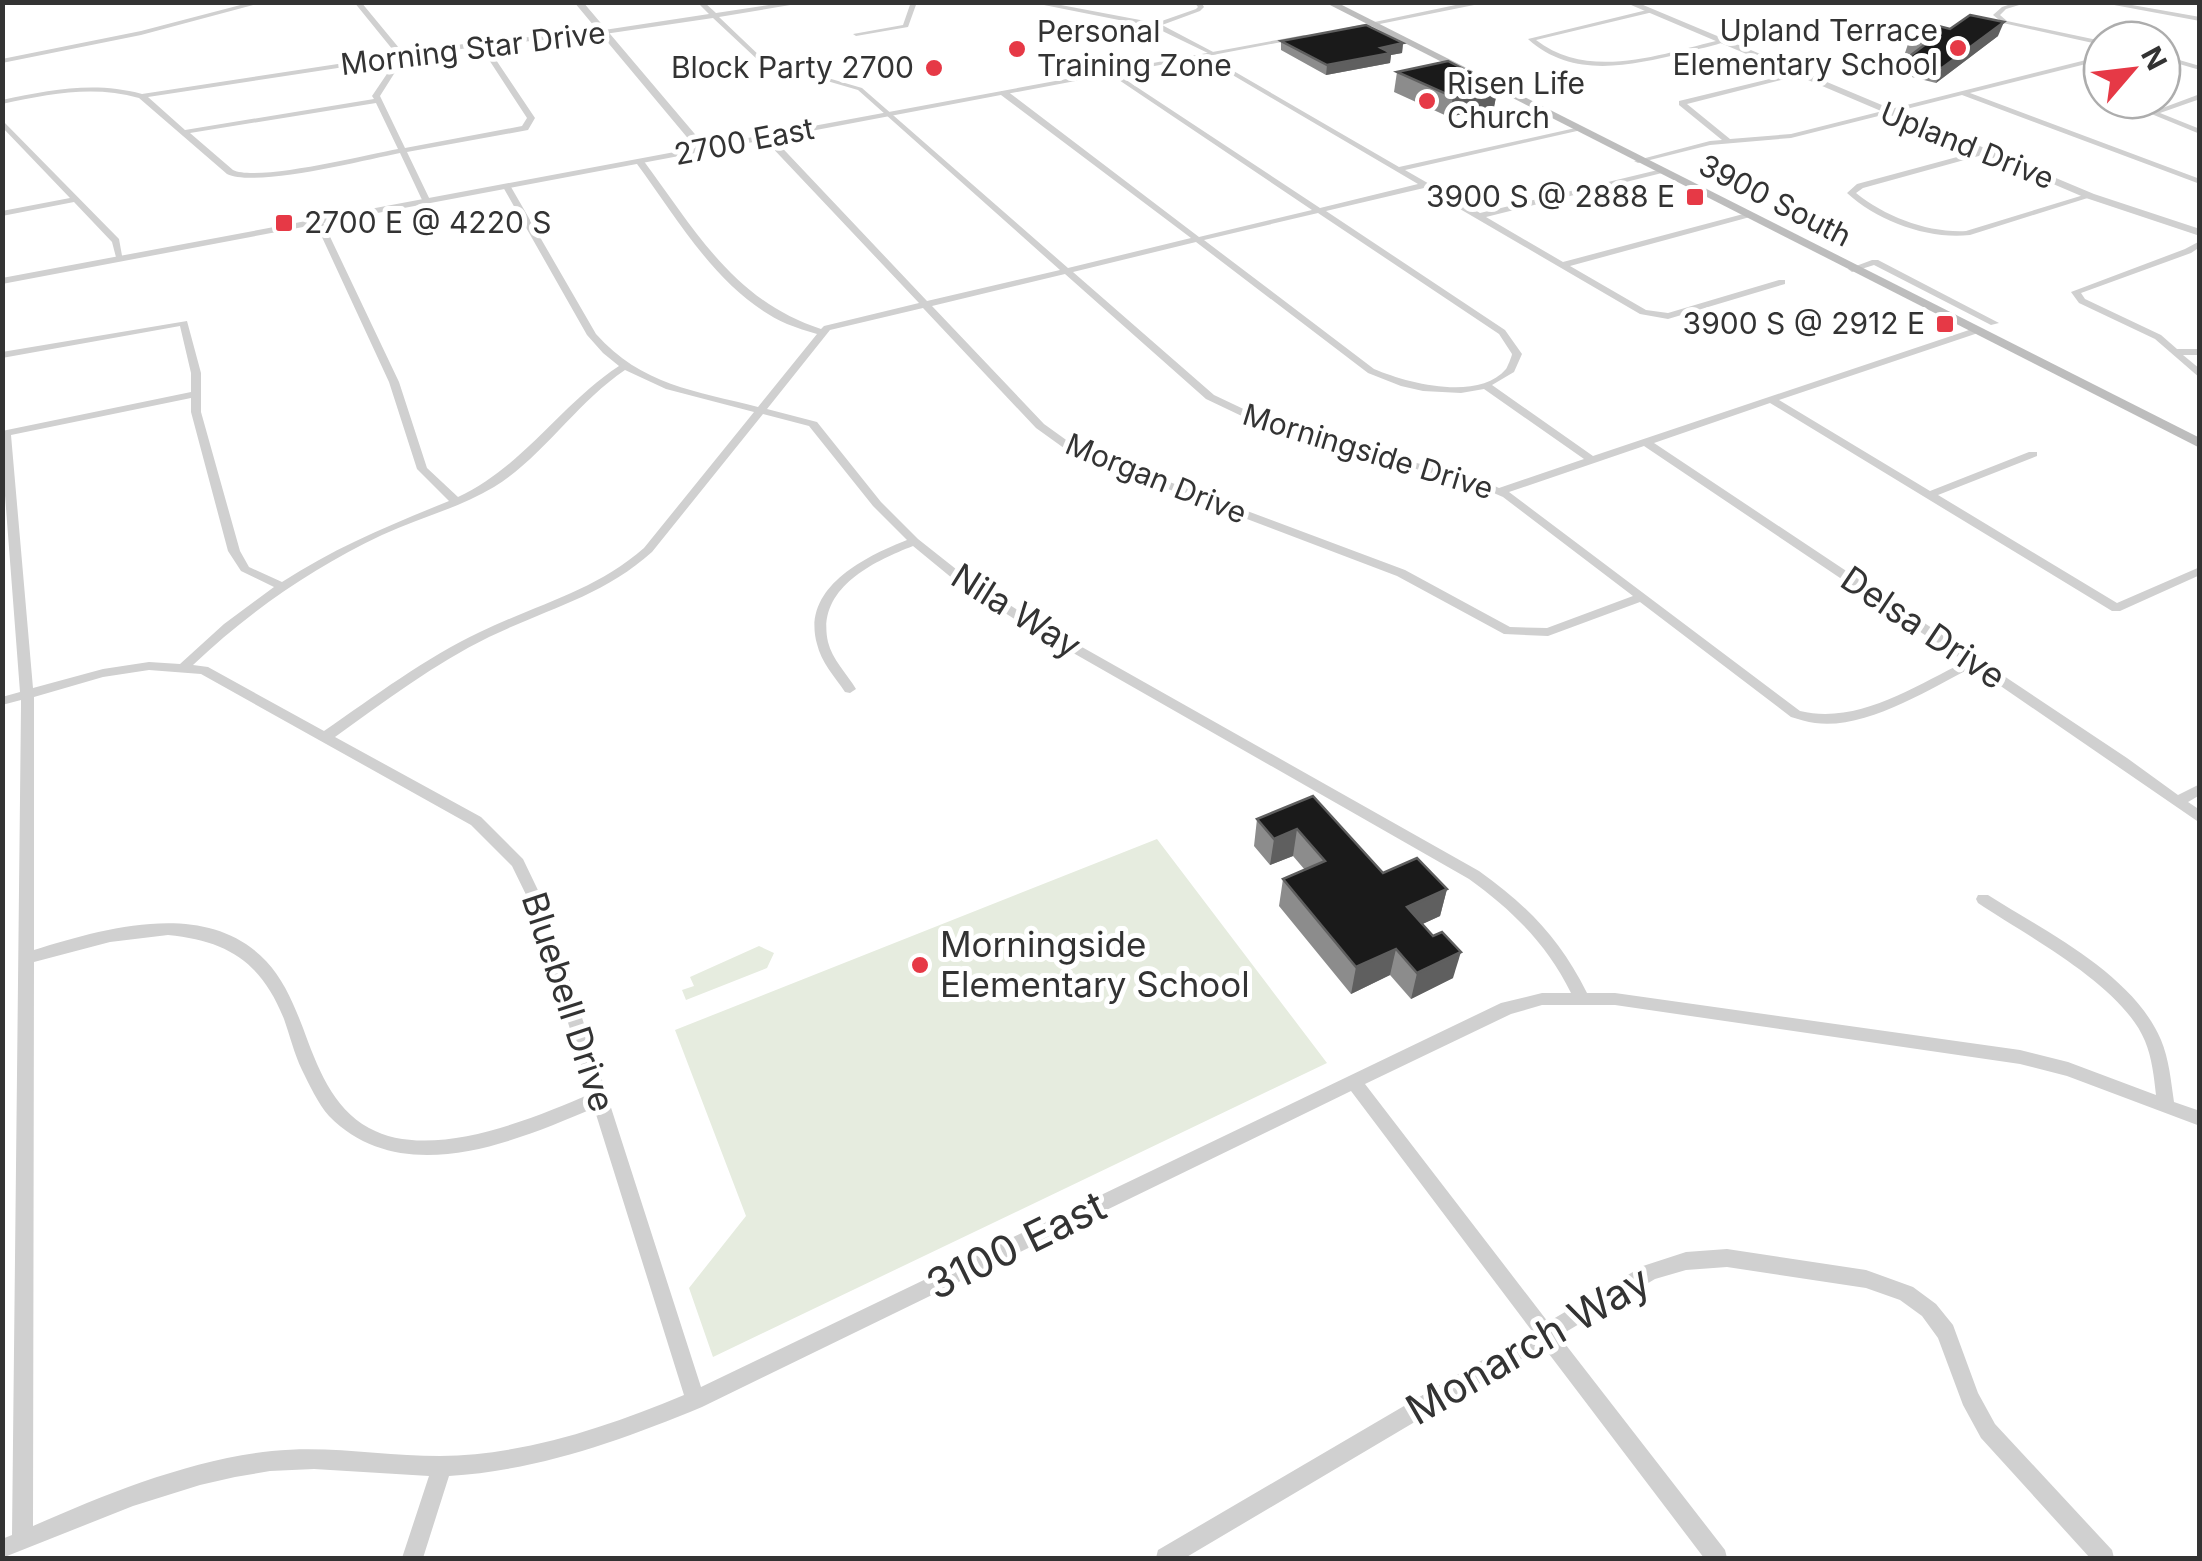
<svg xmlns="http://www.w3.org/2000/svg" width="2202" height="1561" viewBox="0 0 2202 1561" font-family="Inter,sans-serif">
  <rect width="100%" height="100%" fill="#fff"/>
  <!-- green -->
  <g fill="#e6ecdf">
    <path d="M1157,839L1327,1063L713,1357L689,1288L746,1216L675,1030Z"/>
    <path d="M759,946L774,953L767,968L686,1000L682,990L694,986L690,977Z"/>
  </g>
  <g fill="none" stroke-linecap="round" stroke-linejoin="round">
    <!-- minor -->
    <g fill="#d0d0d0" fill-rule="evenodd">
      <path d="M252,2H264L141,35L2,63V59L141,31Z"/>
      <path d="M354,2H361L404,54L481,41L591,32L709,14L697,2H704L716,13L789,2H808L719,17L763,59L862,88L1068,268L1191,238L1001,95V91H1007L1199,237L1312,210L1110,74V72H1114L1320,208L1418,184L1202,57V55H1206L1399,167L1580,127L1581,129L1577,131L1405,170L1480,213L1662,169V173L1486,217L1563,262L1747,213L1751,215L1750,217L1570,266L1646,310L1668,313L1779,280H1785V284L1668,319L1640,314L1424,188L1326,211L1505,330L1522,354L1514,372L1492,385L1593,456L1972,329H1978V333L1779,400L1930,491L2029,452H2037V456L1938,495L2117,603L2200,567V575L2120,611H2112L1770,403L1654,443L2127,758L2178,795L2200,784V795L2188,802L2200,810V823L1973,667C1929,689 1866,730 1815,723C1807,722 1799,719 1791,717L1640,602L1548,636L1504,634L1397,576L1068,451L1036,428L923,308L830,330L767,409L817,422L881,502L918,539L966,577L1027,616L1479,871C1528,906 1560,939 1587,993H1615L2020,1050L2068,1062L2156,1095C2154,1077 2152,1058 2145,1041C2122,985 2027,936 1978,903L1976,899L1978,895H1988C2046,932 2133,974 2161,1040C2169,1059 2171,1081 2174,1102L2200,1111V1126L2067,1076L2020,1064L1615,1005H1542L1511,1014L1365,1084L1548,1322L1643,1266L1686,1252L1727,1249L1866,1270L1913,1287L1936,1304L1953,1325L1978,1393L1995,1424L2112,1550L2114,1558H2090L1981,1438L1963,1405L1938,1338L1922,1316L1900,1300L1866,1288L1727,1267L1686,1270L1655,1279L1559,1336L1725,1550L1727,1558H1704L1543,1346L1185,1558H1156L1158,1550L1532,1331L1351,1091L702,1407C620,1441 539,1470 449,1476L423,1558H402L429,1476L314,1469L270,1471L235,1477L200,1485L133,1506L2,1558V1539L12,1535L21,706V700L2,705V697L20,692L2,456V431L191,392V373L180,326L2,358V352L187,321L201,373V412L240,551L249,567L282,582C336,547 390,525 449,501L417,469L389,382L315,222L316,220L323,222L399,382L427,468L458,497C524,466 560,405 619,366L603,353L587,335L503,187L504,185L511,187L596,334C641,385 696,391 758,407L817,334C807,331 797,328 787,324C720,294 679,221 637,164V160H643C695,230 734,301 821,329L824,326L919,303L765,140V136H771L927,301L1060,270L858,90L759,61L713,18L591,36L486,45L535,118L528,130L407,152L431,202L427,204L423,202L400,153C364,160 256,188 227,174L139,98C93,85 49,94 2,104V100C50,90 94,81 142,94L397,55ZM480,46L527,118L522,126L405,148L380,96L404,58ZM397,59L372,96L374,99L185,130L148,97ZM376,103L398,149C365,155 258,182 233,170L190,133ZM1318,213L1499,334L1512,354C1512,356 1507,368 1506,369C1478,402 1407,383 1374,369L1204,240ZM1196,242L1368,373L1401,386L1423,391L1461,393L1484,389L1584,459L1499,488L1483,481L1277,425L1214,395L1073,272ZM1065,274L1206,399L1269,429L1475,485L1503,497L1633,596L1547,628L1510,627L1405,570L1076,447L1044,424L932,306ZM625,370L666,389L754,412L644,548C595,591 538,604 480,632C425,658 375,696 324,731L208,667L193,665C249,612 312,568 382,535C419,518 459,508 494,487C544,456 576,403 625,370ZM191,398V412L228,551L241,571L274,587L224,624L180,664L149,662L103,669L33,688L11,435ZM763,414L809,426L873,506L907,540C864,557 801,588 817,644C821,662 835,677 845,692L850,693L856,689C847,674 832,659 828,642C816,589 872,562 913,546L958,583L1019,622L1469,879C1512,910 1547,944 1571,993H1542L1501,1003L701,1387L547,909L523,859L481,817L335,737C385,701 434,664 489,637C547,609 603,596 652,552ZM1644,446L1965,662C1914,686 1858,725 1800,711L1509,492ZM149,670L201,674L471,825L512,866L533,909L590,1094C532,1119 430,1162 369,1128C332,1108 317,1066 303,1028C294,1005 284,980 266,961C207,898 105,928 34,950V697L103,677ZM168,935C228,941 261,962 284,1019C290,1036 294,1053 302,1070C309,1084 318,1104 329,1116C402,1190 514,1142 594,1108L684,1395C607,1427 525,1455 440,1456C384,1456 329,1445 272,1451C189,1460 109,1493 33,1526L34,962L110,942Z"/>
      <path d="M911,2H917L908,27L856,36L853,34L903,25Z"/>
      <path d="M1029,2H1045L1156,23L1196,9L1198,7L1194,2H1201L1204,7L1200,11L1162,25L1217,54L1212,55L1154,27Z"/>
      <path d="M2017,2H2029L2006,9L2000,15L2007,21L2102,41V45L2003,23L1993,15L2002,7Z"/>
      <path d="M2098,2H2115L2200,17V21Z"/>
      <path d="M2194,2H2200V7Z"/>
      <path d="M1651,9L1653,12L1536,40C1590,82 1664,53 1724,39L1727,41C1714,46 1697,49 1683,53C1629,66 1572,79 1528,39Z"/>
      <path d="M2162,55L2200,66V70L2162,59Z"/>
      <path d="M2102,56V60L1970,93L2200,179V184L1962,95L1791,138L1710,145L1638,163L1634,161L1710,141L1722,140L1679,105V101L1803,71L1805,74L1687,104L1730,139L1791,134Z"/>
      <path d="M2200,94V99L2160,113L2200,129V134L2149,113Z"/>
      <path d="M2,120L119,239L123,261H117L112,242L74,202L2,216V211L70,198L2,127Z"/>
      <path d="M1983,150H1986V154L1863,188L1856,193C1886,217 1928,233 1966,231L2087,194L2094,196L1970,235C1929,240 1877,221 1847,193L1857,184Z"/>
      <path d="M2200,241V247L2191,253L2081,293L2085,299L2161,335L2177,349H2200V355H2183L2200,369V378L2155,339L2079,303L2071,292L2185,249Z"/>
      <path d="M1872,260H1878L1999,323L1991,325L1874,265L1852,272L1848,269Z"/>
    </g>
    <!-- tertiary -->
    <g fill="#d0d0d0" fill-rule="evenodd">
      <path d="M574,2H583L705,146L1304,35L1308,37L2,284V278L696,148Z"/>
      <path d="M1470,2H1489L1345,31L1341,29Z"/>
      <path d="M1624,2H1636L2094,194L2200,229V236L2086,198Z"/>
    </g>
    <!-- secondary -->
    <path fill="#bdbdbd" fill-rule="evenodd" d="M1324,2H1336L2200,438V448Z"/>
  </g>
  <!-- wall -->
  <g fill="#8c8c8c">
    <path d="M1998,36L1936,83L1900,74L1906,59L1912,55L1905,53L1910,38Z"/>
    <path d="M1281,41L1403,43L1402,53L1391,55L1390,63L1326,75L1281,50Z"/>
    <path d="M1397,72L1498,87L1494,107L1449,117L1394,92Z"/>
    <path d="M1313,796L1383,873L1447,889L1440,916L1422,924L1453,978L1411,999L1390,975L1351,994L1279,906L1283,879L1305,870L1293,856L1270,865L1254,846L1257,819Z"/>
  </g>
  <!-- shaded-wall -->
  <g fill="#5f5f5f">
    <path d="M2004,22L1998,36L1936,83L1942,68Z"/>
    <path d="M1403,43L1402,53L1391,55L1390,63L1326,75L1327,65L1381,48Z"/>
    <path d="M1498,87L1494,107L1449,117L1453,97Z"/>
    <path d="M1297,829L1293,856L1270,865L1274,839Z"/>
    <path d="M1447,889L1440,916L1401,934L1407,907Z"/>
    <path d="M1396,949L1390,975L1351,994L1356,967Z"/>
    <path d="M1461,952L1453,978L1411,999L1417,973Z"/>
  </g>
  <!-- building -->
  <g fill="#1a1a1a" stroke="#5f5f5f" stroke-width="2.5">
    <path d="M1970,15L2004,22L1942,68L1906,59L1927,43L1910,38L1931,24L1950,29Z"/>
    <path d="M1366,25L1403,43L1381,48L1391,53L1327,65L1281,41Z"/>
    <path d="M1448,61L1498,87L1453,97L1397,72Z"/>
    <path d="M1313,796L1383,873L1417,858L1447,889L1407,907L1433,936L1442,932L1461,952L1417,973L1396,949L1356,967L1283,879L1325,861L1297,829L1274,839L1257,819Z"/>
  </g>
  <!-- markers -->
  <g fill="#e63946" stroke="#fff" stroke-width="4">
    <circle cx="1958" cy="48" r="10"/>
    <circle cx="1017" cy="49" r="10"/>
    <circle cx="934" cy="68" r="10"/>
    <circle cx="1427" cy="101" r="10"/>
    <rect x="1685" y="187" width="20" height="20" rx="5"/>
    <rect x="274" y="213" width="20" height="20" rx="5"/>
    <rect x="1935" y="314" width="20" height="20" rx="5"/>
    <circle cx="920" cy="965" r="10"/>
  </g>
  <g text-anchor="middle" stroke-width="10" stroke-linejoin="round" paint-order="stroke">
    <!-- far-poi labels -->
    <g font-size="30" fill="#333" stroke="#fff" text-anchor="end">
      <text x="1938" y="41">Upland Terrace<tspan x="1938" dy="34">Elementary School</tspan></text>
      <text x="1037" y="42" text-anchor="start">Personal<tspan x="1037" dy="34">Training Zone</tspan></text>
      <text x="914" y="78">Block Party 2700</text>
      <text x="1447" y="94" text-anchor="start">Risen Life<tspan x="1447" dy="34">Church</tspan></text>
      <text x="1675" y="207">3900 S @ 2888 E</text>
      <text x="304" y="233" text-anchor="start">2700 E @ 4220 S</text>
      <text x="1925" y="334">3900 S @ 2912 E</text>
    </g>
    <!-- far-street labels -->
    <g font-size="30" fill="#333" stroke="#fff">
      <text transform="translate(473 49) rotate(-7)" y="10">Morning Star Drive</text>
      <text transform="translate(744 142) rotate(-11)" y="10">2700 East</text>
      <text transform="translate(1967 146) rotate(22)" y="10">Upland Drive</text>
      <text transform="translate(1775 201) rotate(27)" y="10">3900 South</text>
      <text transform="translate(1368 452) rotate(17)" y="10">Morningside Drive</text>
      <text transform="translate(1156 479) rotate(22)" y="10">Morgan Drive</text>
    </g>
    <!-- street labels -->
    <g font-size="35" fill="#333" stroke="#fff">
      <text transform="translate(1016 611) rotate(32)" y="12">Nila Way</text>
      <text transform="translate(1923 628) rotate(34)" y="12">Delsa Drive</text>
      <text transform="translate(568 1002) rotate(72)" y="12">Bluebell Drive</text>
    </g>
    <!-- poi labels -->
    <g font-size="35" fill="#333" stroke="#fff" text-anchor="start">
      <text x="940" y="957">Morningside<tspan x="940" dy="40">Elementary School</tspan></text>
    </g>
    <!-- near-street labels -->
    <g font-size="42" fill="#333" stroke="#fff">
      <text transform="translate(1016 1245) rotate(-26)" y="15">3100 East</text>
      <text transform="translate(1528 1345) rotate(-30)" y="15">Monarch Way</text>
    </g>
  </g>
  <!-- border -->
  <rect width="2202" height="1561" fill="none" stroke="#333333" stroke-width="10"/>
  <!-- north arrow -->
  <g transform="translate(2132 70) rotate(62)"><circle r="48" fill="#ffffff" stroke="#adadad" stroke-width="2.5"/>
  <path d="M0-8L18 38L0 25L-18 38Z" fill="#e63946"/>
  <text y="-15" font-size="28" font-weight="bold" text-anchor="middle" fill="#333333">N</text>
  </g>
</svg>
